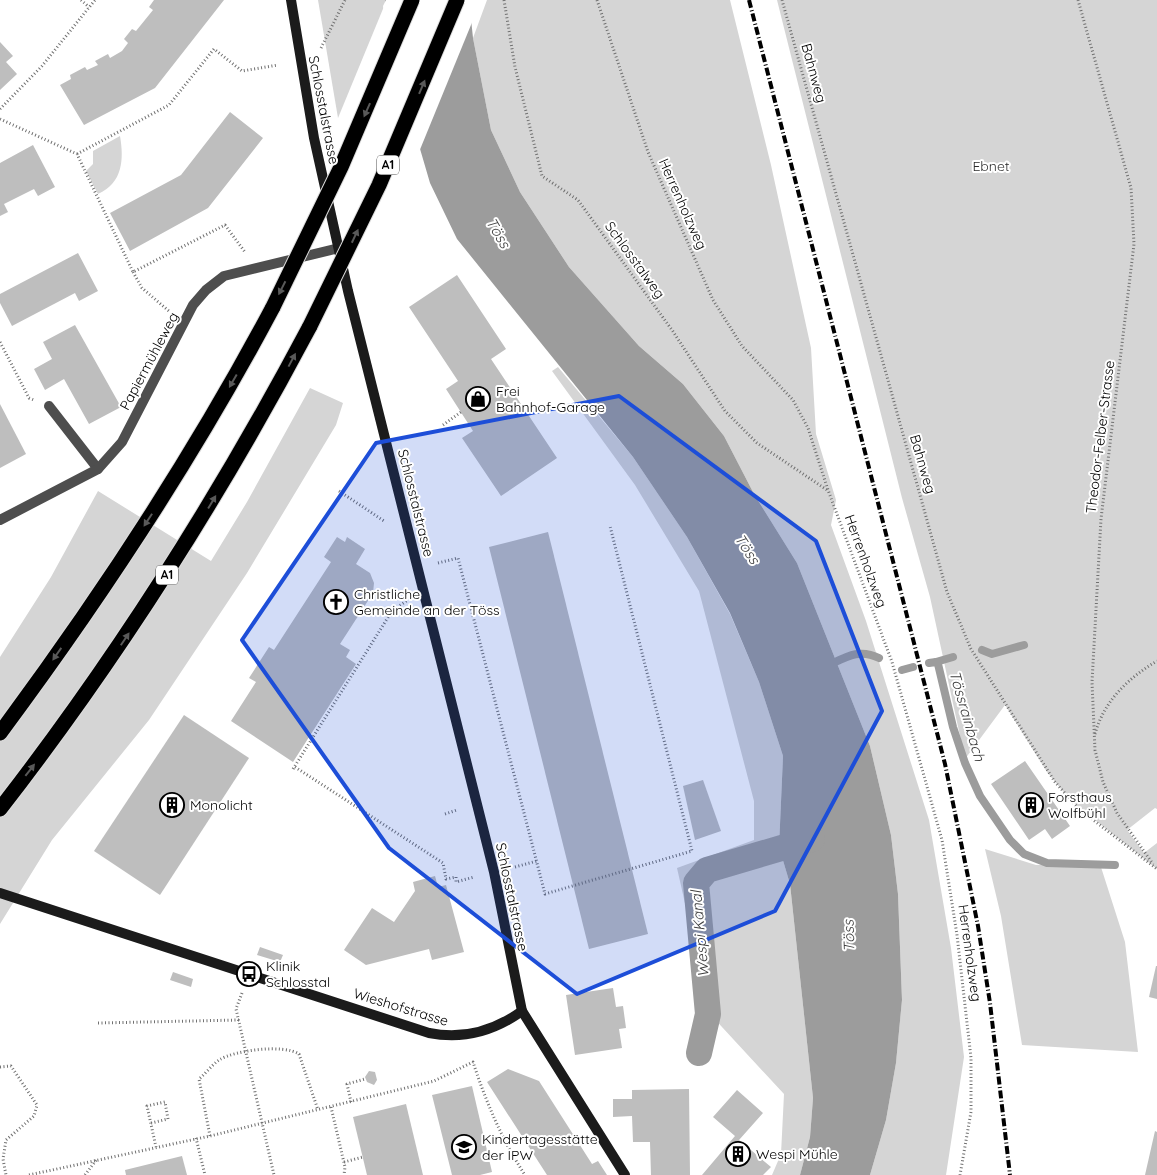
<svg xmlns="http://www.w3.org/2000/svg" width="1157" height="1175" viewBox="0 0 1157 1175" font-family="Quicksand,sans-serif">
  <rect width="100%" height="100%" fill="#fff"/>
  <!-- green -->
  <g fill="#d5d5d5">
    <path d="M318,0H385V4L338,118Z"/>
    <path d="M487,0H730L771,165L811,348L816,434L836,500L831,525L866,621L929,820L951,948L964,1057L946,1175H870L886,1120L896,1063L902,1000L898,894L891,835L870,746L797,563L754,494L724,436L683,384L639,346L569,267L520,192L491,130L473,38Z"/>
    <path d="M777,0H1157V809L1155,808L1127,830L1144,853L1157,843V869L1071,801L1047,772L1005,705L965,759L930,597L902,498Z"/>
    <path d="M120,136C124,159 123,183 98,194L86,171L93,164V151Z"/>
    <path d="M558,367L633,457L687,537L730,614L759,682L783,756L779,847L790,884L813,1098L810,1137L800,1175H772L781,1154L784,1094L710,1014L677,868L754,840V801L699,591L635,485L552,371Z"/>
    <path d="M310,388L343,403L336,425L247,573L149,720L52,840L0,924V657L51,577L98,491L211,561L247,502Z"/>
    <path d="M985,849L1036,865L1100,864L1125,942L1138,1052L1022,1045L1001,916Z"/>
  </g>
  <!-- water -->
  <path fill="#9c9c9c" d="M385,0H469L473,38L491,130L520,192L569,267L639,346L683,384L724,436L754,494L797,563L870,746L891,835L898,894L902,1000L896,1063L886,1120L870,1175H800L810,1137L813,1098L790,884L779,847L783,756L759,682L730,613L687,537L633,457L457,239L430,183L392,53Z"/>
  <!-- pier -->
  <path fill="#fff" d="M386,0H471L473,20L419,152L389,53L383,6Z"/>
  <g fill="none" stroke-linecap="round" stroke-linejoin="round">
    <!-- stream -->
    <g stroke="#9c9c9c" stroke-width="8">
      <path d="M982,650L992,654L1024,645"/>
      <path d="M936,662L953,657"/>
      <path d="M929,663L936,662L938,664L953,727L965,763L980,796L1010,840L1024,854L1047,863L1115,865"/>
      <path d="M827,666C846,657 859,648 879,658"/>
      <path d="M902,670L913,667"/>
    </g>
    <!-- canal -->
    <path stroke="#9c9c9c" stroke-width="26" d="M699,1053L708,1014L696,883L707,870L812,839"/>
  </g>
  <!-- building -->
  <g fill="#bebebe">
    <path d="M154,0H224L155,88L84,125L60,85L71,79L70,75L85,67L87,70L98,65L95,61L108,54L110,58L122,51L128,43L124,39L132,29L136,31L153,10L149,7Z"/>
    <path d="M0,42L13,56L6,62L17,74L0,90Z"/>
    <path d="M230,112L263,138L208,208L130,251L110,213L181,175Z"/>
    <path d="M33,145L55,187L38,196L34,189L4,204L8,212L0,216V163Z"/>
    <path d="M78,253L98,291L79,301L75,293L12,326L0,303V294Z"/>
    <path d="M457,275L506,349L491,359L557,458L501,496L462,438L473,431L446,389L458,381L409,307Z"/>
    <path d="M75,325L121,407L89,424L64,379L45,390L34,369L52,359L43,342Z"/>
    <path d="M0,404L26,454L0,468Z"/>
    <path d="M548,532L648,934L589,949L489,547Z"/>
    <path d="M337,537L345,542L347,537L365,549L356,564L370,573L374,583L373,593L340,644L350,650L346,657L356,664L293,762L231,721L256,682L249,678L269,647L274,650L331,562L324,557Z"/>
    <path d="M184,715L249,758L160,895L94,851Z"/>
    <path d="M1025,761L1070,826L1052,839L1045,829L1029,840L991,784Z"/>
    <path d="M703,780L721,831L695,840L683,786Z"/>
    <path d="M435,876L438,887L446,885L464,952L432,960L429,949L366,965L344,950L372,908L394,922L415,891L413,882Z"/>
    <path d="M260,947L283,955L280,962L257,955Z"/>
    <path d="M1156,966H1157V999L1149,997Z"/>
    <path d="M173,972L193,979L191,987L170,980Z"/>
    <path d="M613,988L616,1007L623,1006L626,1028L619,1029L622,1048L575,1055L566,995Z"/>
    <path d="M508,1069L539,1081L592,1164L598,1161L607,1175H547L487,1082Z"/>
    <path d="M369,1071L375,1072L377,1080L374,1085L367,1082L365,1077Z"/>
    <path d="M472,1086L492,1172L480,1175H452L432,1095Z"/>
    <path d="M689,1089L690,1175H651L650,1142H633L632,1116L613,1117V1099H632V1090Z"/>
    <path d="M737,1090L763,1113L739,1140L771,1167L763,1175H702L735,1136L713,1117Z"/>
    <path d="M406,1104L423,1175H367L353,1117Z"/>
    <path d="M1155,1131L1157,1132V1175H1145Z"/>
    <path d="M182,1156L187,1175H126L125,1170Z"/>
  </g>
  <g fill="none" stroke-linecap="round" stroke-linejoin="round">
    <defs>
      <g id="highway">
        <path d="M0,733C101,597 194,456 273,307"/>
        <path d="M0,809C118,657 220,496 310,326"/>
      </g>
    </defs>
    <!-- highway casing -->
    <use href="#highway" stroke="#dbdbdb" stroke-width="17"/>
    <!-- path -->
    <g stroke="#707070" stroke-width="3" stroke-dasharray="1 2.5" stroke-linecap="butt">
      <path d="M81,0L89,7"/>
      <path d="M504,0L515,67L542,176L578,200L672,330L725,411L757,443L827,490"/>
      <path d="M597,0L648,152L713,300L742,346L793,400L808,428L828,490L892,662L942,840L957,935L971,1058V1112L960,1175"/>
      <path d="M782,0L947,592L971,649L1055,782L1079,809L1157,869"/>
      <path d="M1078,0L1131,188L1134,244L1101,519L1092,682L1095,750L1103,782L1117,813L1153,864"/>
      <path d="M321,48L345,0"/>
      <path d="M0,109L42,66L95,0"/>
      <path d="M0,119L77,154L133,272L225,225L245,252"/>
      <path d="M77,154L169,105L214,49L242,71L278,65"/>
      <path d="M133,272L142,288L170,312"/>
      <path d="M0,342L29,398L34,400"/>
      <path d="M443,425L461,412"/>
      <path d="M339,491L384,521"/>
      <path d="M438,563L458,558L545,894L692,851L610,526"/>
      <path d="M1095,734C1104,701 1128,678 1157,661"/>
      <path d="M295,767L443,863L446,879L456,877V882L474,877"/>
      <path d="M293,769L392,611L408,600"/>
      <path d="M445,814L457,810"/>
      <path d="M515,867L537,861"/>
      <path d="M242,993L236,1009L274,1175"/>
      <path d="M98,1023L239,1020"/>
      <path d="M0,1067L11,1066L37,1105L34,1116L6,1140L3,1159L6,1175"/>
      <path d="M351,1102L347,1084L365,1079"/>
      <path d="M331,1107L345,1167L344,1175"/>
      <path d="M151,1123L168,1119L165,1102L147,1106L156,1147"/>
      <path d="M210,1136L199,1079C206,1073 212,1065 219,1060C235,1050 284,1044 299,1054L318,1110"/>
      <path d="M196,1138L205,1175"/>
      <path d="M344,1162L363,1157"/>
      <path d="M29,1175L210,1136L434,1081L473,1062C486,1102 502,1140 525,1175"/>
      <path d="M85,1175L97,1159"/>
    </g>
    <!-- lane -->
    <path stroke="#4e4e4e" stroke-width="10" d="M49,406L98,469"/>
    <!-- street -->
    <path stroke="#4e4e4e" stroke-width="10" d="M0,520L98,469L122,442L193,305L206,290L224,276L339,248"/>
    <!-- secondary -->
    <g stroke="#1b1b1b" stroke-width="10">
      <path d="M291,0L314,138L348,291L494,872L522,1011L625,1175"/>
      <path d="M0,893L429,1033C463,1040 494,1031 522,1011"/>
    </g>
    <!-- highway -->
    <use href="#highway" stroke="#000" stroke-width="15"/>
    <!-- rail -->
    <path stroke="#000" stroke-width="4" stroke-dasharray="8 2.5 1 2.5" stroke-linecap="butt" d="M749,0L945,764L978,926L990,1003L1010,1175"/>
    <defs>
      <g id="highway-bridge">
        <path d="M273,307L341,167L412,0"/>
        <path d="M310,326L379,185L457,0"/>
      </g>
    </defs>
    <!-- highway-bridge casing -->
    <use href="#highway-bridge" stroke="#dbdbdb" stroke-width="17" stroke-linecap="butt"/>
    <!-- highway-bridge -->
    <use href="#highway-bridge" stroke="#000" stroke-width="15"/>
  </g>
  <!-- one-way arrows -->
  <defs><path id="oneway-solid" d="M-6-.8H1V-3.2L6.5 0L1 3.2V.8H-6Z" transform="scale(1.25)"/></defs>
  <g fill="#595959">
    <use href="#oneway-solid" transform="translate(422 87) rotate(-67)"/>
    <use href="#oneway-solid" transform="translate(367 110) rotate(114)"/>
    <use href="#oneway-solid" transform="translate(355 236) rotate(-65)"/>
    <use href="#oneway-solid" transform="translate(282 288) rotate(117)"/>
    <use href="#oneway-solid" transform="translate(292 360) rotate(-62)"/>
    <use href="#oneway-solid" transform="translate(233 381) rotate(120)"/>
    <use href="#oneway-solid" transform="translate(212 502) rotate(-59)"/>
    <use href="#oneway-solid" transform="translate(148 520) rotate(123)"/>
    <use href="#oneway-solid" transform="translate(125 639) rotate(-56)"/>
    <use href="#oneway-solid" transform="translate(57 654) rotate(125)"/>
    <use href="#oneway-solid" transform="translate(30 770) rotate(-52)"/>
  </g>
  <!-- marked area -->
  <path fill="#1d4ed8" fill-opacity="0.2" stroke="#1d4ed8" stroke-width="4" stroke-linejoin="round" d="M619,396L816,541L882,711L775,911L577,994L389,848L242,640L376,443Z"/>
  <!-- icons -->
  <defs>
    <symbol id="shop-ring" viewBox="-11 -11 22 22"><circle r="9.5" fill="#fff" stroke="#000" stroke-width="1.5"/><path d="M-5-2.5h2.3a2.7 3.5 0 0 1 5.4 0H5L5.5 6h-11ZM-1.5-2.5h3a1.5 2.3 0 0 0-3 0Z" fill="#000"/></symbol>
    <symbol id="church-ring" viewBox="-11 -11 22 22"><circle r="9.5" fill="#fff" stroke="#000" stroke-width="1.5"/><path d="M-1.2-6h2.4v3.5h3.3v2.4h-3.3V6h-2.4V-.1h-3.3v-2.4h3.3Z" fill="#000"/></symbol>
    <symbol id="building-ring" viewBox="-11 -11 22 22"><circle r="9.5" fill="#fff" stroke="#000" stroke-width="1.5"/><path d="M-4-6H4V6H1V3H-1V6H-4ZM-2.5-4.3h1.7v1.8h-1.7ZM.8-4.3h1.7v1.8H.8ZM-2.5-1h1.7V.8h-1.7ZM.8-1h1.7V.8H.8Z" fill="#000"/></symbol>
    <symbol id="bus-ring" viewBox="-11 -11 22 22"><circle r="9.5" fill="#fff" stroke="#000" stroke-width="1.5"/><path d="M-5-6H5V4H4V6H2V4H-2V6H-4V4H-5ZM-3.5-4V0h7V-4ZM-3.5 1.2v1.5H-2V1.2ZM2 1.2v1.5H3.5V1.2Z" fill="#000"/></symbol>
    <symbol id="school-ring" viewBox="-11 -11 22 22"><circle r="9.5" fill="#fff" stroke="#000" stroke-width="1.5"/><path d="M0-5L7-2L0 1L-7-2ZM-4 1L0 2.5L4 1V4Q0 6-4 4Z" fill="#000"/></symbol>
  </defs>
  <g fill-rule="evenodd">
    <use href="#shop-ring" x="464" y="385" width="28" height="28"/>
    <use href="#church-ring" x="322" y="588" width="28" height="28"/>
    <use href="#building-ring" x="158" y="791" width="28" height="28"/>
    <use href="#building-ring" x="1017" y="791" width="28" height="28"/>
    <use href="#bus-ring" x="235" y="960" width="28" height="28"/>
    <use href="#school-ring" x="450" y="1133" width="28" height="28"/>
    <use href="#building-ring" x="724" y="1140" width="28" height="28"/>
  </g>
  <g text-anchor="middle" stroke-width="4" stroke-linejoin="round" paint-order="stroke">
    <!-- shield labels -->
    <g fill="#fff" stroke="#4c4c4c" stroke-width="1">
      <rect x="377" y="155.5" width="22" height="19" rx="4"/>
      <rect x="156" y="565.5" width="22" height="19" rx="4"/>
    </g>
    <g font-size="12" font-weight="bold" fill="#000">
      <text x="388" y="169">A1</text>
      <text x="167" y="579">A1</text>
    </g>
    <!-- street labels -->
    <g font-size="14" fill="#000" stroke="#fff">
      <text transform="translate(814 73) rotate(75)" y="5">Bahnweg</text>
      <text transform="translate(324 110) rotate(79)" y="5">Schlosstalstrasse</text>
      <text transform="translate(683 204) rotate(66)" y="5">Herrenholzweg</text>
      <text transform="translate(635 260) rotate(54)" y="5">Schlosstalweg</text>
      <text transform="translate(149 361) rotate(-62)" y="5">Papiermühleweg</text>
      <text transform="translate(1100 437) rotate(-83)" y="5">Theodor-Felber-Strasse</text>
      <text transform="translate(923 464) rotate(74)" y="5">Bahnweg</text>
      <text transform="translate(416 503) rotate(76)" y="5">Schlosstalstrasse</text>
      <text transform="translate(866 561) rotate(70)" y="5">Herrenholzweg</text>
      <text transform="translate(512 897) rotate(78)" y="5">Schlosstalstrasse</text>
      <text transform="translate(970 953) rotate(82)" y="5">Herrenholzweg</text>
      <text transform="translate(401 1007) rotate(17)" y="5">Wieshofstrasse</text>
    </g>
    <!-- park labels -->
    <g font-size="14" fill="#2c2c2c" stroke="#fff">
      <text x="991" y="171">Ebnet</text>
    </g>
    <!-- poi labels -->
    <g font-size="14" fill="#000" stroke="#fff" text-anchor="start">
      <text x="496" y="396">Frei<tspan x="496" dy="16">Bahnhof-Garage</tspan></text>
      <text x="354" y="599">Christliche<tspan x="354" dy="16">Gemeinde an der Töss</tspan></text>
      <text x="1048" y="802">Forsthaus<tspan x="1048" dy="16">Wolfbühl</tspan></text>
      <text x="190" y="810">Monolicht</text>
      <text x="266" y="971">Klinik<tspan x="266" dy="16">Schlosstal</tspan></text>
      <text x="482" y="1144">Kindertagesstätte<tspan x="482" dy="16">der IPW</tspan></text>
      <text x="756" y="1159">Wespi Mühle</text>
    </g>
    <!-- water labels -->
    <g font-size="15" font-style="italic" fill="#3d3d3d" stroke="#fff">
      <text transform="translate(498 233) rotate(60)" y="5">Töss</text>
      <text transform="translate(747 549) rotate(57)" y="5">Töss</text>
      <text transform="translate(967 716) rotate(74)" y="5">Tössrainbach</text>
      <text transform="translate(700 934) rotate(-95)" y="5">Wespi Kanal</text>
      <text transform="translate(849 936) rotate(-92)" y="5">Töss</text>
    </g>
  </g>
</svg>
